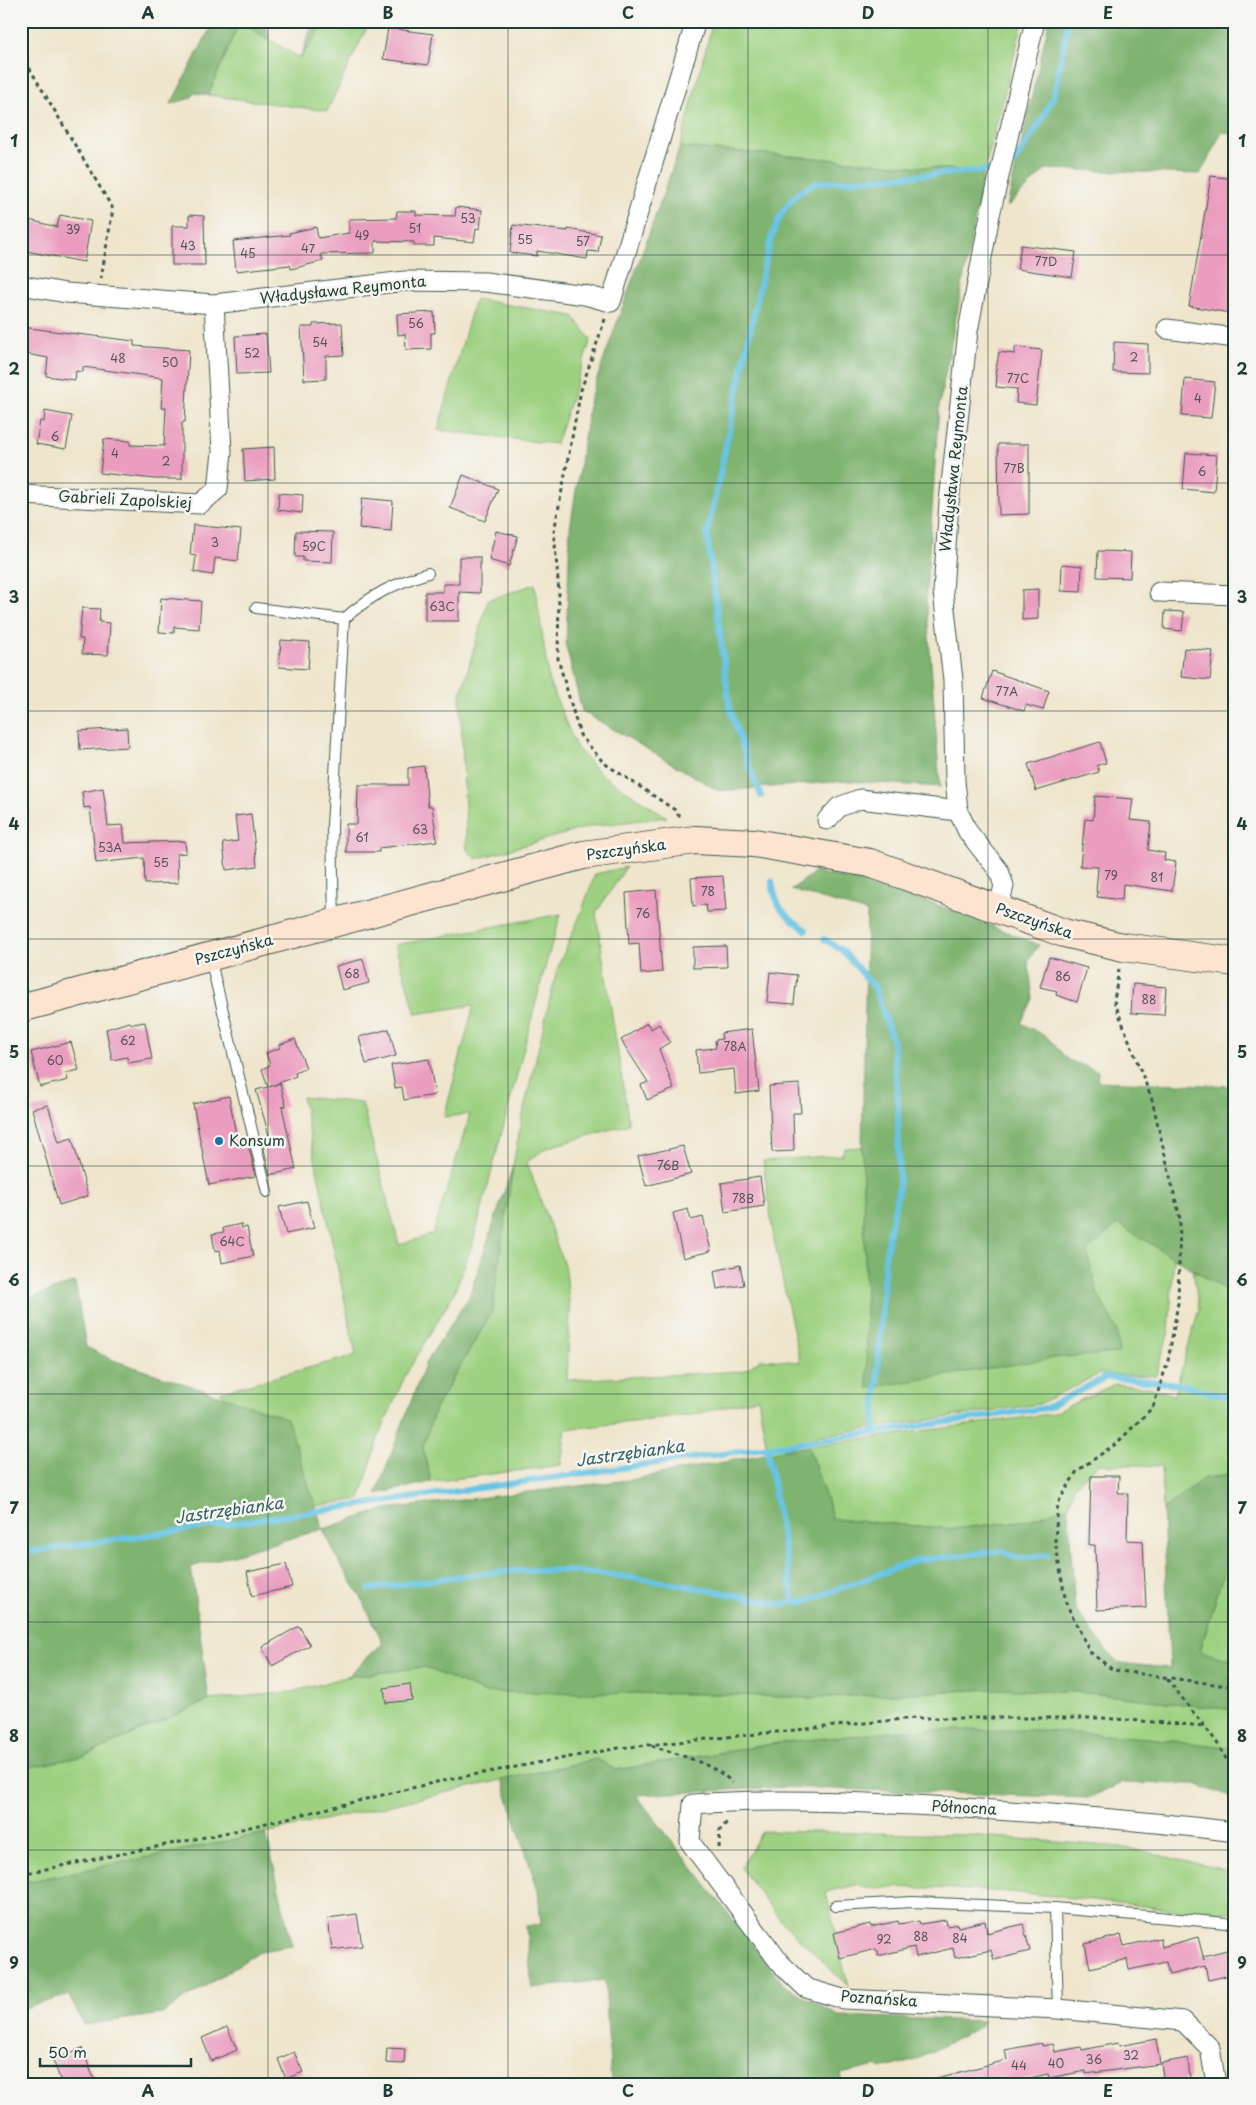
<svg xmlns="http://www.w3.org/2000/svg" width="1256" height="2105" viewBox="0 0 1256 2105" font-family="'Playpen Sans',sans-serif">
  <rect width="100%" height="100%" fill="#f6f6f2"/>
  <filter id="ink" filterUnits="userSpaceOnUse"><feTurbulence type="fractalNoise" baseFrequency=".02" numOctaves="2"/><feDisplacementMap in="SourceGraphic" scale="10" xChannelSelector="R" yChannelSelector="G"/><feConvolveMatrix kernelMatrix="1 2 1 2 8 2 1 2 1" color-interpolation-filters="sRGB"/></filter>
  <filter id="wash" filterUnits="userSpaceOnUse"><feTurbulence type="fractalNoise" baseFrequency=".0096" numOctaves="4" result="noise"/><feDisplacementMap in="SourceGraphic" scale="20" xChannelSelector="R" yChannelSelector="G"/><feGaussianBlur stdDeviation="1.12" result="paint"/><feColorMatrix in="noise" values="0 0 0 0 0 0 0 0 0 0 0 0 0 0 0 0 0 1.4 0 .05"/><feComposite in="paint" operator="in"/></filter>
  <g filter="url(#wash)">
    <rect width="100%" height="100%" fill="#efe5cc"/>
    <!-- green -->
    <g fill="#9dd181" stroke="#5e875a">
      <path d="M327,21H370L327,111L208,95L240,22L300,58Z"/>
      <path d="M713,21H1023L984,172L680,147Z"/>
      <path d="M475,299L573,316L591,339L556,444L438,430Z"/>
      <path d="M535,584L549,681L576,747L602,775L667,817L592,826L476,859L467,850L460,697L488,600Z"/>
      <path d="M626,867L596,913L629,1124L546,1148L527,1162L566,1271L570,1312L567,1380L744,1371L761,1359L800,1362L774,1240L763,1161L841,1155L845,1148L862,1147L868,1388L1091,1297L1085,1251L1117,1216L1174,1258L1169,1331L1156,1376L1099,1374L1039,1404L816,1436L817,1441L768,1454L758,1398L689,1416L566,1429L561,1465L431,1482L423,1447L435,1409L492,1312L507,1197L522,1118L557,969L581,913L595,874Z"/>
      <path d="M561,914L547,960L472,1246L453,1295L405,1376L378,1438L360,1499L284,1511L268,1439L220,1392L356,1355L302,1097L362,1103L399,1245L433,1234L470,1114L444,1117L474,1005L416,1014L395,945Z"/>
      <path d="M1193,1270L1235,1295V1475L1204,1478L1163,1509L1161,1466L1099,1464L1075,1485L1068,1507L1029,1520L954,1529L833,1519L808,1446L1051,1414L1115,1384L1152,1388L1174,1395L1199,1309Z"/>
      <path d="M1235,1534V1661L1200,1652Z"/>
      <path d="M424,1667L483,1692L711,1694L809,1698L993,1689L1080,1692L1235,1710V1748L1147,1738L784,1742L616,1770L596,1759L261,1834L21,1883V1769L84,1756L209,1700L292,1692L346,1677Z"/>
      <path d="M762,1831L968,1835L1121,1847L1235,1872V1913L1214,1911L1210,1915C1095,1899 979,1885 863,1888L860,1884L826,1892L848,1986L782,1922L741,1868Z"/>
    </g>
    <!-- forest -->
    <g fill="#7eb36f" stroke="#4e7852">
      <path d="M214,21H265L269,39L240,22L208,95L194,93L191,98L171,104Z"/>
      <path d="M314,21H327L300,58Z"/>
      <path d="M1049,21H1235V134L1222,132L1200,174L1046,169L1007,207Z"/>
      <path d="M680,147L984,172L939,406L926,596L940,787L847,781L719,791L582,711L566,646L570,529L590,398Z"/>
      <path d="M815,872L900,890L1039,945L1028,960L1033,999L1021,1023L1047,1037L1068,1060L1098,1071L1097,1081L1235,1086L1231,1128L1235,1129V1295L1118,1224L1087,1251L1097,1293L1117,1330L1119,1353L1054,1358L868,1388L862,1147L867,912L791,890Z"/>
      <path d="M513,1166L492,1312L435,1409L423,1447L431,1482L376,1494L426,1362L469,1297Z"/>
      <path d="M75,1282L86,1347L113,1360L287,1418L323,1529L386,1509L629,1480L808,1446L833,1519L954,1529L1029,1520L1068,1507L1075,1609L1109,1654L1117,1662L1128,1664L1170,1668L1163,1509L1204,1478L1235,1475V1534L1200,1651L1235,1661V1710L1080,1692L993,1689L809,1698L711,1694L483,1692L424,1667L346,1677L383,1643L360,1595L340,1564L323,1529L191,1567L209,1700L84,1756L21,1769V1302Z"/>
      <path d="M911,1730H1040L1147,1738L1235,1748V1799L1196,1784L1122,1783L1088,1798L782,1787L636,1795L784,1985L839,2016L983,2021L981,2026L914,2061L880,2069L877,2066L841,2074L843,2084H611L605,1980L532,1988L526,1926L541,1924L538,1890L502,1780L597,1759L616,1770L784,1742Z"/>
      <path d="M266,1833L292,1946L260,1951L162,2014L83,2025L69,1995L21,2009V1883Z"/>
    </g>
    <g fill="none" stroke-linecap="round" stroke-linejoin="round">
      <!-- stream -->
      <g stroke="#67c4e5" stroke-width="6">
        <path d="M1012,165L1040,123L1054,95L1068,21"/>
        <path d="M761,796L749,766L730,709L707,535L758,294C767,255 773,199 816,183L991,170"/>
        <path d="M772,881C776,910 784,914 806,930"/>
        <path d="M824,939L843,951L875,988L893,1042L898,1102L899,1186L885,1256L874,1433"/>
        <path d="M767,1448L793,1600"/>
        <path d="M21,1532L27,1553"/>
        <path d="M21,1553L1046,1408L1106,1377L1179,1384L1235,1399"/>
        <path d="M369,1589C435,1580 502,1567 569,1571C640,1576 712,1590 782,1605L793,1600"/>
        <path d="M793,1600L800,1603L918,1560L1002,1551L1017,1558L1048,1555"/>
      </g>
    </g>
    <g id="blocks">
      <!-- building -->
      <g fill="#eb9dbf">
        <path d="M388,28L433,34L428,65L383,59Z"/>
        <path d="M1211,176L1235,179V286L1230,313L1189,306Z"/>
        <path d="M456,207L482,210L480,229L476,228L474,242L434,238V246H414V242L375,241V253L321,254L323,261L291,269L290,265L236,271L233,241L290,235L289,233L316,227L318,238L349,233V219L396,218L397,211H416V215L455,216Z"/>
        <path d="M60,215L91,221L84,262L21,250V218L57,227Z"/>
        <path d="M189,215L204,216L205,265H172V226H189Z"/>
        <path d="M513,225L568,231V229L601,235L598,252L588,251L587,259L537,251V256L510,253Z"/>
        <path d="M1021,245L1076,252L1072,277L1017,269Z"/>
        <path d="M434,312L435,333H431V349L406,350L405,334L398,335L397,314Z"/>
        <path d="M342,323L344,355L326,356V379L304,380L301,327H313V324Z"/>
        <path d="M21,327L134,341V346L189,350L185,422H182V479H155L100,473L104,439L130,441V445L164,446L166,408H161L163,378L83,367V372L76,371L75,380L46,376L48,358L21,353Z"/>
        <path d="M266,334L269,373L237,374L235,336Z"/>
        <path d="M1114,342L1148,344V373L1113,372Z"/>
        <path d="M1015,347L1042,350L1036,405L1016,403L1017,389L996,387L997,375H995L999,352L1015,354Z"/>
        <path d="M1185,379L1215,382L1211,418L1182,416Z"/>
        <path d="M45,411L72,416L66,449L36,444L40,421L44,422Z"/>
        <path d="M998,444H1029V514L999,515Z"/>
        <path d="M274,447L275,479L245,481L243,449Z"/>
        <path d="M1186,453L1217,455L1214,492L1183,489Z"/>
        <path d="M463,475L498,489L485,521L450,508Z"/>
        <path d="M279,493L303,495L302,513L278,510Z"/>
        <path d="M362,498L393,501L391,531L359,528Z"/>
        <path d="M193,525L241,530L238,561L215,558L213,575L194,572L196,556L190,555Z"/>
        <path d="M296,531L333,532L332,562L303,561V557H295Z"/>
        <path d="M496,531L518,536L509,566L489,560Z"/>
        <path d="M1098,551L1131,552L1130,578L1097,577Z"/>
        <path d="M459,557H480V593L459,592V621H425V592H443V584H459Z"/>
        <path d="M1062,564L1082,566L1081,592L1061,591Z"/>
        <path d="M1038,589V619L1022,620V590Z"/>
        <path d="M161,598L201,601L199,629L174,627V633L159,632Z"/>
        <path d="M82,608L100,609L99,622L110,623L108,655L82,654L83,639H79Z"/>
        <path d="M1165,611L1184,612L1182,631L1164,629Z"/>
        <path d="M281,640L310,642L308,669L279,667Z"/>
        <path d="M1184,648L1213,651L1210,680L1181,677Z"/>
        <path d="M992,671L1049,691L1043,710L1026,705L1024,711L983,698Z"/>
        <path d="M127,728L128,747L80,750L79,731Z"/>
        <path d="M1100,742L1106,763L1097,765L1099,772L1036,791L1028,764Z"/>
        <path d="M424,766L428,806H432L437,841L379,848V852H346V824H357L358,785H408V768Z"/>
        <path d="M103,788L108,826L123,825L125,843L185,841L186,853L177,854L178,883L145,884L144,858L96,863L90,807L84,808L82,792Z"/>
        <path d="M1095,796L1133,799L1130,820L1151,822L1148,850L1165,853L1164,860L1176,862L1172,891L1123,884L1122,900L1097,897L1098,892H1096L1098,867L1080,866L1085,819L1093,820Z"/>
        <path d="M251,814L257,866L226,870L223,843L238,841L235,816Z"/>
        <path d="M723,876L726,911L707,912L706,905L693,906L691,878Z"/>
        <path d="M656,890L662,972L641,974L639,943L629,944L626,893Z"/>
        <path d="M726,946L727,967L693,968V947Z"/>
        <path d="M1049,957L1087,968L1077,1002L1056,995L1057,991L1040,987Z"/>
        <path d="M363,959L369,983L342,990L336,966Z"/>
        <path d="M770,972L797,975L794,1004L767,1002Z"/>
        <path d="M1133,984L1166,987L1164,1015L1131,1013Z"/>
        <path d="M129,1022L133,1024L145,1022L152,1059L128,1063L127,1057L112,1060L106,1029Z"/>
        <path d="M647,1023L651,1029L659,1024L670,1042L659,1049L674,1089L647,1100L641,1085L648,1082L621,1040Z"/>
        <path d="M389,1029L396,1056L366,1064L359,1037Z"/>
        <path d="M752,1029L759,1091L736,1094L734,1069L698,1073L696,1050L716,1048L715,1040L722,1039L721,1033Z"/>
        <path d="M295,1039L306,1068L295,1073L296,1076L269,1087L280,1083L286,1106L282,1107L296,1169L270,1175L262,1141L270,1139L256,1090L268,1087L262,1069L270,1065L266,1053L280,1048L279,1045Z"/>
        <path d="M71,1042L79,1070L66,1073L68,1080L40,1087L31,1052Z"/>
        <path d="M429,1059L435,1095L404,1100L402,1087L395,1088L391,1065Z"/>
        <path d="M799,1084L801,1113H793L794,1151L772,1152L769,1086Z"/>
        <path d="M229,1096L238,1146L248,1144L256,1176L209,1185L193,1104Z"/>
        <path d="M48,1105L59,1142L72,1138L88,1196L59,1205L32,1109Z"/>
        <path d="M683,1146L691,1174L646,1186L638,1156Z"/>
        <path d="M760,1177L764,1206L725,1212L721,1183Z"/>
        <path d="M307,1201L314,1228L286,1234L279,1207Z"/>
        <path d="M688,1209L691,1220L703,1217L711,1251L683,1258L673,1213Z"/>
        <path d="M241,1224L242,1228L247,1227L253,1256L222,1263L220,1250L215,1251L212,1234L224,1232L223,1228Z"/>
        <path d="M740,1265L744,1285L717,1289L714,1271Z"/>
        <path d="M1091,1476H1119L1118,1493H1128L1127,1540L1143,1541L1146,1608L1097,1610L1095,1545H1089Z"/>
        <path d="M286,1564L292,1587L252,1596L247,1572Z"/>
        <path d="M299,1626L310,1645L272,1666L262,1647Z"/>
        <path d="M410,1684L412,1700L386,1703L384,1688Z"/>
        <path d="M357,1914L362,1946L332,1950L328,1918Z"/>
        <path d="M946,1920L947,1926L957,1924L958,1927L985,1921L987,1933L1023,1924L1030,1951L994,1960L991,1950L955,1958L953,1948L916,1957L914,1947L878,1956L876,1949L840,1958L834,1933L870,1924L871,1927L898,1921L899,1924L919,1921L920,1924Z"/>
        <path d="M1121,1935L1124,1946L1160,1938L1162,1947L1198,1937L1204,1960L1203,1956L1235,1948V1974L1208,1980L1205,1966L1169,1975L1166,1962L1129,1970L1127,1959L1090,1968L1085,1944Z"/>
        <path d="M227,2027L237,2050L211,2061L202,2038Z"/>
        <path d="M1156,2039L1160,2064L1086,2074V2071L1049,2078L1048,2074L1002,2084H938L937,2078L1007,2060L1005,2050L1042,2043V2046L1053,2044L1055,2052L1081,2047L1082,2050L1118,2043L1119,2046Z"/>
        <path d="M82,2048L96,2084H62L53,2060Z"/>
        <path d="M387,2048L405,2049L404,2064L386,2063Z"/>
        <path d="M294,2052L303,2072L286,2079L278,2059Z"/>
        <path d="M1188,2058L1190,2079L1164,2083L1161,2063Z"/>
      </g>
    </g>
  </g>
  <g filter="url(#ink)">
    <use href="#blocks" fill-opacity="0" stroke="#3e564b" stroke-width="1"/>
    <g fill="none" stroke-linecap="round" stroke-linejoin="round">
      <defs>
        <g id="lane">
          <path d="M256,608L344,619"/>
          <path d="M334,922L332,826L344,619C371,595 393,584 428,573"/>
          <path d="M210,958L267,1192"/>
          <path d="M835,1906L913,1902L1055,1908L1226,1923"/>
          <path d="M1055,1908L1058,2009"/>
        </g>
        <g id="street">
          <path d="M21,285L66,293L214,304L405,281L485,282L585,295L611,302L696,21"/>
          <path d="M1167,329L1235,338"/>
          <path d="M21,495L200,504L218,489L222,452L214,304"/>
          <path d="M1159,592L1235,595"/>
          <path d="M827,820L839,807L860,799L958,811"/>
          <path d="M998,909L1004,886L999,871L968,832L958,811L955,780L953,680L943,592L949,502L968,331L990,215L1035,21"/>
          <path d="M1216,2084L1210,2048L1183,2021L1058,2009L843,1999L806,1988L780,1963L690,1842L693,1804C772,1798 853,1802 932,1806C1033,1812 1134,1819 1235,1832"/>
        </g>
        <path id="secondary" d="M21,1008L583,855L695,840L754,843L870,863L1064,933L1123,947L1235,962"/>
      </defs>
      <!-- lane casing -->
      <use href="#lane" stroke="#3e564b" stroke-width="12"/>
      <!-- street casing -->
      <use href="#street" stroke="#3e564b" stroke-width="21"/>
      <!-- secondary casing -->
      <use href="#secondary" stroke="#3e564b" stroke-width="30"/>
      <!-- path -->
      <g stroke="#3e564b" stroke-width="3" stroke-dasharray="4 4" stroke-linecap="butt">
        <path d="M21,54L113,209L101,278"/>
        <path d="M605,319L581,390L554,532L559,593L558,659L580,735L604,763L675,810L681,819"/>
        <path d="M1119,969L1114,1001L1152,1100L1180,1219L1178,1303L1168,1361L1153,1407L1117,1443L1077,1471L1058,1503L1055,1541L1066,1603L1090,1652L1113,1670L1235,1687"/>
        <path d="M1167,1679L1216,1741L1235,1774"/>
        <path d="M652,1746C674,1753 718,1765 732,1783"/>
        <path d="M719,1848L720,1830L727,1822"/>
        <path d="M21,1874L225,1833L445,1780L619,1748L914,1718H1102L1205,1726"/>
      </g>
      <!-- lane -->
      <use href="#lane" stroke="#fff" stroke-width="10"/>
      <!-- street -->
      <use href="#street" stroke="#fff" stroke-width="19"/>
      <!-- secondary -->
      <use href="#secondary" stroke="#fde4d1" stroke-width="28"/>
    </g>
  </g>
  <!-- grid -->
  <path fill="none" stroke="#1f3d34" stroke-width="1" stroke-opacity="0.55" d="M268,21V2084M508,21V2084M748,21V2084M988,21V2084M21,255H1235M21,483H1235M21,711H1235M21,939H1235M21,1166H1235M21,1394H1235M21,1622H1235M21,1850H1235"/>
  <!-- markers -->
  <circle fill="#1f6fb2" stroke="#f6f6f2" stroke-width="2" cx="219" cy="1141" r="5"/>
  <g text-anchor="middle" stroke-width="5" stroke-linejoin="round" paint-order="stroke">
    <!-- number labels -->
    <g font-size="12" fill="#525557">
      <text x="468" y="223">53</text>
      <text x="415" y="233">51</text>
      <text x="73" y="234">39</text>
      <text x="362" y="240">49</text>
      <text x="525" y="244">55</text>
      <text x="583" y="246">57</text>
      <text x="188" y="250">43</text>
      <text x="308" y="253">47</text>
      <text x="248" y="258">45</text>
      <text x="1046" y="266">77D</text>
      <text x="416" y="328">56</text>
      <text x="320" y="347">54</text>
      <text x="252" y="358">52</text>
      <text x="1134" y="362">2</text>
      <text x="118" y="363">48</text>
      <text x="170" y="367">50</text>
      <text x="1018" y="383">77C</text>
      <text x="1198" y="403">4</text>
      <text x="55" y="441">6</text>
      <text x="115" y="458">4</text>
      <text x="166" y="466">2</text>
      <text x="1014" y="473">77B</text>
      <text x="1202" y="476">6</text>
      <text x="215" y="547">3</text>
      <text x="314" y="551">59C</text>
      <text x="442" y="611">63C</text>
      <text x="1007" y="696">77A</text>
      <text x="420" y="834">63</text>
      <text x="362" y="842">61</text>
      <text x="110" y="852">53A</text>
      <text x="161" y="867">55</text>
      <text x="1111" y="880">79</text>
      <text x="1157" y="882">81</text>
      <text x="708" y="896">78</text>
      <text x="643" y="918">76</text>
      <text x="352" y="978">68</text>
      <text x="1063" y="981">86</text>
      <text x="1149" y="1004">88</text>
      <text x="128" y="1045">62</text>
      <text x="735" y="1051">78A</text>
      <text x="55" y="1065">60</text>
      <text x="668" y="1170">76B</text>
      <text x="743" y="1203">78B</text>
      <text x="232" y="1246">64C</text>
      <text x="921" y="1941">88</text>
      <text x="960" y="1943">84</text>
      <text x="884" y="1944">92</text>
      <text x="1131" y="2060">32</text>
      <text x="1094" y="2064">36</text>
      <text x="1056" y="2068">40</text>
      <text x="1019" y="2070">44</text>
    </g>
    <!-- street labels -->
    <g font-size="15" fill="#1f3d34" stroke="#f6f6f2">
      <text transform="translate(343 290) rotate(-6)" y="5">Władysława Reymonta</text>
      <text transform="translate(954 469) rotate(-84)" y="5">Władysława Reymonta</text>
      <text transform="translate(125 500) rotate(3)" y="5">Gabrieli Zapolskiej</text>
      <text transform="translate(626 850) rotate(-8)" y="5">Pszczyńska</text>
      <text transform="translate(1034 921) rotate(19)" y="5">Pszczyńska</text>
      <text transform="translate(234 950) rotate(-15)" y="5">Pszczyńska</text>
      <text transform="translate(964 1808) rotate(3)" y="5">Północna</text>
      <text transform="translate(879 1999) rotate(4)" y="5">Poznańska</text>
    </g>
    <!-- poi labels -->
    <g font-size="15" fill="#1f3d34" stroke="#f6f6f2" text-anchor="start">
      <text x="229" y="1146">Konsum</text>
    </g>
    <!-- water labels -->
    <g font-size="16" font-style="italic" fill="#315f60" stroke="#f6f6f2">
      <text transform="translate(630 1453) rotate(-8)" y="6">Jastrzębianka</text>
      <text transform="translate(229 1510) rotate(-8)" y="6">Jastrzębianka</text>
    </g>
  </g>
  <!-- margin -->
  <rect width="1256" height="2105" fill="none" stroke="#f6f6f2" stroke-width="55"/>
  <!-- scale -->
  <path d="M40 2058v8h151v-8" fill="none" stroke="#1f3d34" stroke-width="2.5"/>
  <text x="48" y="2058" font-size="15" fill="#1f3d34" stroke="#f6f6f2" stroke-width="4" paint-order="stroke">50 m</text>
  <rect x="28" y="28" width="1200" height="2050" fill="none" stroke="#1f3d34" stroke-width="2"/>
  <g font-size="16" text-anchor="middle" font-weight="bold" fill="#1f3d34">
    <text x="148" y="19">A</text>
    <text x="388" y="19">B</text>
    <text x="628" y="19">C</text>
    <text x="868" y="19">D</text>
    <text x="1108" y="19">E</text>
    <text x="14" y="147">1</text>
    <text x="1242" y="147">1</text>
    <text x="14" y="375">2</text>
    <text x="1242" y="375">2</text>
    <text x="14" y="603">3</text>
    <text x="1242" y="603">3</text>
    <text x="14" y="830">4</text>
    <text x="1242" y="830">4</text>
    <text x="14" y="1058">5</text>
    <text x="1242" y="1058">5</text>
    <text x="14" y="1286">6</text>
    <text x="1242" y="1286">6</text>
    <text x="14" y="1514">7</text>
    <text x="1242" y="1514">7</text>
    <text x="14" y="1742">8</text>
    <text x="1242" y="1742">8</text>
    <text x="14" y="1969">9</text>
    <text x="1242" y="1969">9</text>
    <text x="148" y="2097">A</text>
    <text x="388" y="2097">B</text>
    <text x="628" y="2097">C</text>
    <text x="868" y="2097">D</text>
    <text x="1108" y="2097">E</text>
  </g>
</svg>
